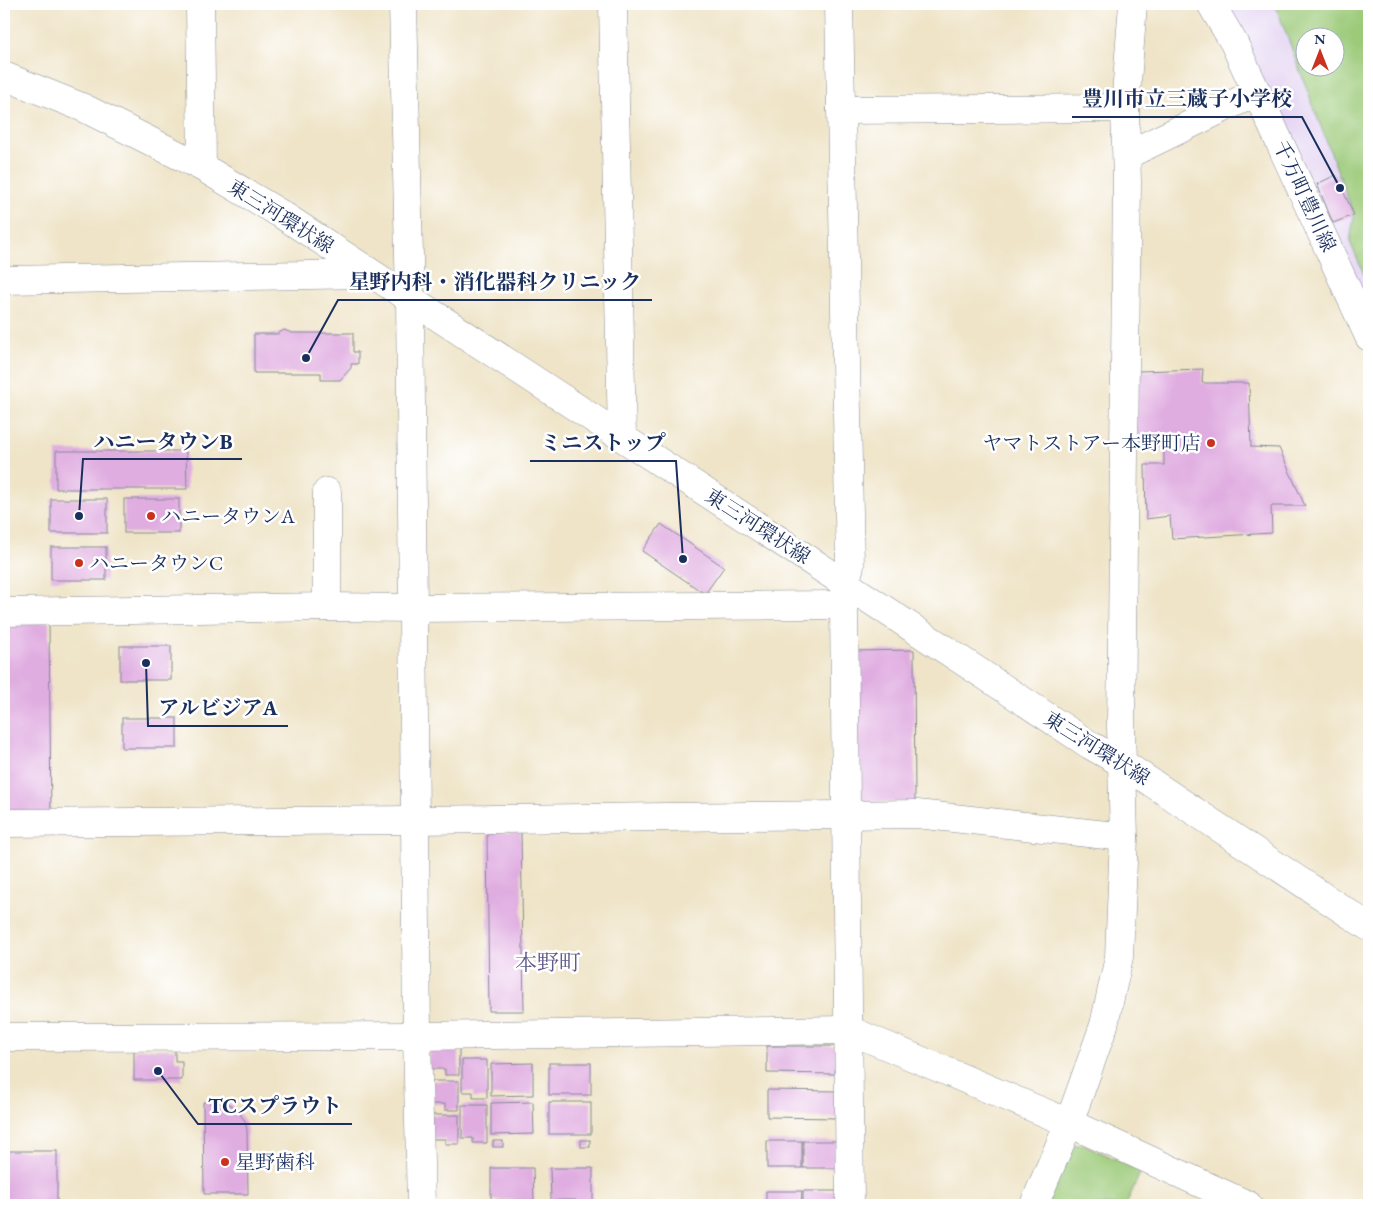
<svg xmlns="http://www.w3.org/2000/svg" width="1373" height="1209" viewBox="0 0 1373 1209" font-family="'EB Garamond','Noto Serif JP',serif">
  <rect width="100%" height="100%" fill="#fff"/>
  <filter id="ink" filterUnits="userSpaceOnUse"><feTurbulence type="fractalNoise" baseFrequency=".02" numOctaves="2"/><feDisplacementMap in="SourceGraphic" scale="10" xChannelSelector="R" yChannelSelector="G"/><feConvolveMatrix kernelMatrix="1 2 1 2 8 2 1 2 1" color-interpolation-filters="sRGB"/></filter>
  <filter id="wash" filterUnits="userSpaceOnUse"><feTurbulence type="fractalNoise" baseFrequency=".0096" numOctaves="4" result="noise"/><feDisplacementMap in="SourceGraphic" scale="20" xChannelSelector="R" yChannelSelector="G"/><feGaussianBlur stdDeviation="1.12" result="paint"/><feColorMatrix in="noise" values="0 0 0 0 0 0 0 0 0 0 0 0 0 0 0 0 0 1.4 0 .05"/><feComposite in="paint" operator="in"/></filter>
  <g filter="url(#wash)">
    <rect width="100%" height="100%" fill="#efe4c8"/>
    <!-- built -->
    <path fill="#e3d3f2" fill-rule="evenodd" d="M1223,4H1369V308ZM1306,38H1336V68H1306Z"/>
    <!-- green -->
    <g fill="#9cca79" stroke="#5c7c6c" fill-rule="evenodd">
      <path d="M1275,4H1369V286L1350,242L1354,215ZM1306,38H1336V68H1306Z"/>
      <path d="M1083,1144L1141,1171L1126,1205H1045L1070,1146Z"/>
    </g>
    <g id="blocks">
      <!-- building -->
      <g fill="#e0ade1">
        <path d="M1336,175L1354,215L1333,223L1317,184Z"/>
        <path d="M284,330L292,333H353V352H358V364H351V368L340,380H321V373H254V334H277Z"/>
        <path d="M1203,369L1202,383H1249L1251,447L1279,448L1305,506H1271L1272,533L1172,539L1170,516L1146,519L1145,465H1164V446L1135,447L1138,371Z"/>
        <path d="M56,451H186L187,489H56Z"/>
        <rect x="51" y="499" width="56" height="34"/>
        <rect x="124" y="499" width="55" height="34"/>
        <path d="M661,524L724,567L705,594L642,551Z"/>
        <rect x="51" y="547" width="55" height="33"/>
        <path d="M49,622L51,816H4V623Z"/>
        <rect x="120" y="646" width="51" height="34"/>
        <path d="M914,650L915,802H852L850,651Z"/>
        <rect x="122" y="718" width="55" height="30"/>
        <path d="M521,832L524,1011H489L487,833Z"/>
        <path d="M428,1046H459V1075H445V1069H428Z"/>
        <path d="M767,1046H838V1074L767,1073Z"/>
        <path d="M134,1049H175V1061H182V1080H134Z"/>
        <path d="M462,1060H487V1098H473V1092H462Z"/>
        <path d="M533,1063V1095L491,1096V1064Z"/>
        <rect x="549" y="1063" width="42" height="32"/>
        <path d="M428,1081H459V1110H445V1104H428Z"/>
        <path d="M767,1090L838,1091V1118L767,1117Z"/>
        <path d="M203,1102L230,1104L235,1108L245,1121L247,1130L248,1194H204Z"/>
        <path d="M533,1102L534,1134L491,1135V1103Z"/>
        <rect x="549" y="1102" width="42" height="32"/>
        <path d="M462,1105H487V1143H473V1138H462Z"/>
        <path d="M428,1115H459V1144H445V1139H428Z"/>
        <rect x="581" y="1140" width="9" height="7"/>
        <rect x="493" y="1141" width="10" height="6"/>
        <rect x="767" y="1141" width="35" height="27"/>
        <rect x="803" y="1141" width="35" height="27"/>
        <rect x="4" y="1151" width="53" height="54"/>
        <path d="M491,1168H533L534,1200H491Z"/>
        <path d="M550,1168H593V1205H576V1200H551Z"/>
        <path d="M766,1191H802L801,1205H766Z"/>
        <rect x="803" y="1191" width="34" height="14"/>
      </g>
    </g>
  </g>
  <g filter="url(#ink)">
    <use href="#blocks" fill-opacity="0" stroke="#858a93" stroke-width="1"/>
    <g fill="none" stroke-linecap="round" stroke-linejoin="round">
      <defs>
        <g id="minor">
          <path d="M200,4L202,167"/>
          <path d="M403,4L410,298L417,1036L421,1205"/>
          <path d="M613,4L622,437"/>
          <path d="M839,4L850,566L845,584L844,605L850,1205"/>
          <path d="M841,110L1125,108"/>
          <path d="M1127,155L1257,92"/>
          <path d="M4,280L371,274"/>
          <path d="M327,492V607"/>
          <path d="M4,612L327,607L412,608L844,605"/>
          <path d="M4,823L416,820L917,814L1124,837"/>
          <path d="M4,1037L417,1036L849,1030L1069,1123L1248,1205"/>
          <path d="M1034,1205L1069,1123L1104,1025L1119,957L1124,837L1121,727L1127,182L1125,108L1133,4"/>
        </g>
        <g id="major">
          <path d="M1211,4L1234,43L1369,337"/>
          <path d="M4,76L84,108L202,167L281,214L823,569L1090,745L1122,763L1369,927"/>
        </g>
      </defs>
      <!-- minor casing -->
      <use href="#minor" stroke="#858a93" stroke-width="29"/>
      <!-- major casing -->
      <use href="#major" stroke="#858a93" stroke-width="29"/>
      <!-- minor -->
      <use href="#minor" stroke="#fff" stroke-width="28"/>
      <!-- major -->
      <use href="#major" stroke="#fff" stroke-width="28"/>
    </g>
  </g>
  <!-- markers -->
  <g fill="#c8321e" stroke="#fff" stroke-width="2">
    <circle cx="1211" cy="443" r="5"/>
    <circle cx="151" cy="516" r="5"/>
    <circle cx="79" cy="563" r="5"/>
    <circle cx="225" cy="1162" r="5"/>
  </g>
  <g text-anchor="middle" stroke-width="5" stroke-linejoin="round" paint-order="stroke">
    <!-- street labels -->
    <g font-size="20" fill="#1b2f5e" stroke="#fff">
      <text transform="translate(1305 196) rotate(65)" y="7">千万町豊川線</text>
      <text transform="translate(281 216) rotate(32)" y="7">東三河環状線</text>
      <text transform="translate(758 526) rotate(33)" y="7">東三河環状線</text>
      <text transform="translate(1097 748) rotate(32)" y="7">東三河環状線</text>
    </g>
    <!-- poi labels -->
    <g font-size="20" fill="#1b2f5e" stroke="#fff" text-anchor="start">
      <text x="1201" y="450" text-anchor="end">ヤマトストアー本野町店</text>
      <text x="161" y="523">ハニータウンA</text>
      <text x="89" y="570">ハニータウンC</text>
      <text x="235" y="1169">星野歯科</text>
    </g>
    <!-- quarter labels -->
    <g font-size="22" fill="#605b8c" stroke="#fff">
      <text x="548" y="970">本野町</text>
    </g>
  </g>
  <!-- callouts -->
  <path fill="none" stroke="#1b2f5e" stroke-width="2" d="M1340 188L1302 117H1072M306 358L338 300H652M79 516L83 459H242M683 559L676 461H530M146 663L148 726H288M158 1071L198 1124H352"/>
  <g fill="#1b2f5e" stroke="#fff" stroke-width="2">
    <circle cx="1340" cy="188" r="5"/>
    <circle cx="306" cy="358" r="5"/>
    <circle cx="79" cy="516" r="5"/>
    <circle cx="683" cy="559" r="5"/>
    <circle cx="146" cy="663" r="5"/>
    <circle cx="158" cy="1071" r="5"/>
  </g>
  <g font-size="21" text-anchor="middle" font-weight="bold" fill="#1b2f5e" stroke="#fff" stroke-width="5" stroke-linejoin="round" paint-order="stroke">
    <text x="1187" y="106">豊川市立三蔵子小学校</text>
    <text x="495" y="289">星野内科・消化器科クリニック</text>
    <text x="163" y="449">ハニータウンB</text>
    <text x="603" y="450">ミニストップ</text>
    <text x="218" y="715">アルビジアA</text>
    <text x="275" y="1113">TCスプラウト</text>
  </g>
  <!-- margin -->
  <rect width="1373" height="1209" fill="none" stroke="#fff" stroke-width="20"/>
  <!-- north arrow -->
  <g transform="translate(1320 52)"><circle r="24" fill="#ffffff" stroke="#a4acbf"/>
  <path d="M0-4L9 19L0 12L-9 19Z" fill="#c8321e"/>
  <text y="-8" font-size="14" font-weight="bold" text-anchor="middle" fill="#1b2f5e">N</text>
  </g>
</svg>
